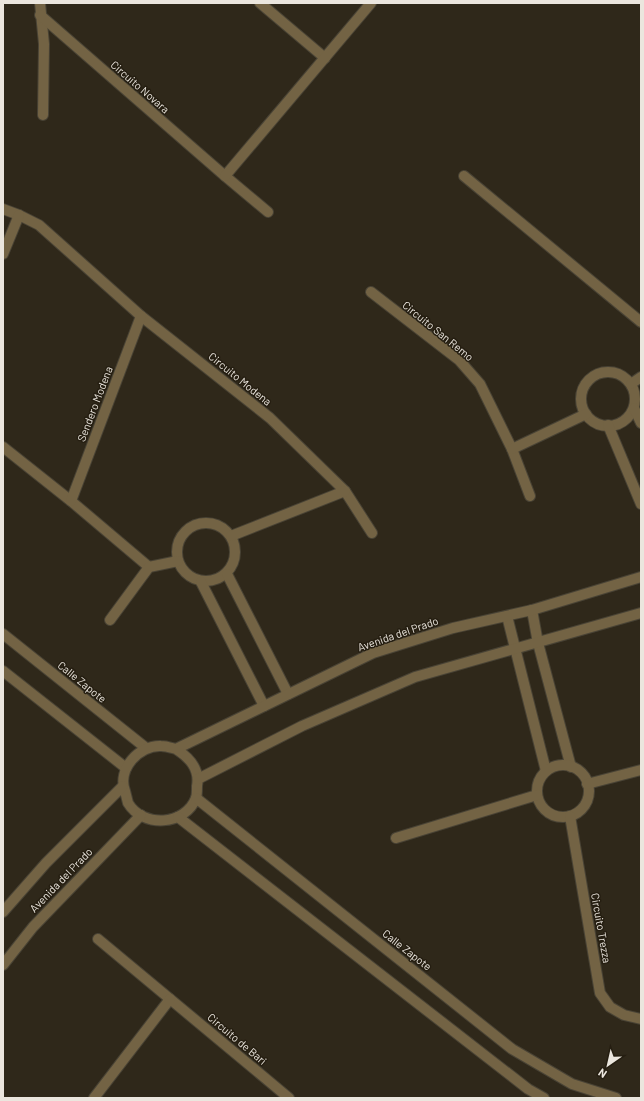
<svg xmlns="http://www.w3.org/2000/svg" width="644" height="1101" viewBox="0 0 644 1101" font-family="Barlow,sans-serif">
  <rect width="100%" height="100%" fill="#2f281a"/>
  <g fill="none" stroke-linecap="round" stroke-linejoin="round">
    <defs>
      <g id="street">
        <path d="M40,3L44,44L43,115"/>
        <path d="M260,3L325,58"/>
        <path d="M40,15L225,176L268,212"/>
        <path d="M225,176L371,3"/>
        <path d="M464,176L641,322"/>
        <path d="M3,209L19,215L39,225L141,316L270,418L345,491L372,533"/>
        <path d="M3,254L19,215"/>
        <path d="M371,292L459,360L480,384L512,449L530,496"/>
        <circle cx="608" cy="399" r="27"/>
        <path d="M631,384L641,377"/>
        <path d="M634,408L641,423"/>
        <path d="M608,425L641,504"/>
        <path d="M3,447L71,501L149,567"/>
        <path d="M512,449L586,414"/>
        <path d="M71,501L141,316"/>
        <circle cx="206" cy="552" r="29"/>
        <path d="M231,536L345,491"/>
        <path d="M227,574L288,694"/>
        <path d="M201,582L264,706"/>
        <path d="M532,610L538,643L571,767"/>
        <path d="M507,616L546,771"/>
        <path d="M110,620L149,567L178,561"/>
        <path d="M3,634L146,748"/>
        <path d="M3,671L126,768"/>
        <path d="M176,749C190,758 200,769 197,786C197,790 197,795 196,798C185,826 143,828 128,803C127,799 126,795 125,791C117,769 139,745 161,746C166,746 172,748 176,749L373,653L453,628L532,610L641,577"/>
        <circle cx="563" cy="791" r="26"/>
        <path d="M198,779L302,726L415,677L641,613"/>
        <path d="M587,784L641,770"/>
        <path d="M196,798L512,1049L572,1084L616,1098"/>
        <path d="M570,816L600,993L610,1007L624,1015L641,1019"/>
        <path d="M178,817L528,1089L544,1098"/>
        <path d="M396,838L537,795"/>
        <path d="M3,912L46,863L123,786"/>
        <path d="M98,939L289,1098"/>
        <path d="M3,965L33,927L141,815"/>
        <path d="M94,1098L170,999"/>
      </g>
    </defs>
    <!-- street casing -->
    <use href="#street" stroke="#494335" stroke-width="12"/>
    <!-- street -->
    <use href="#street" stroke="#736344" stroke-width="10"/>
  </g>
  <g text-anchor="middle" stroke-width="3" stroke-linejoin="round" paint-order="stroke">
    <!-- street labels -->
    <g font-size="11" fill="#ebe6de" stroke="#251e11">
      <text transform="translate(140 87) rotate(41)" y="4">Circuito Novara</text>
      <text transform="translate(438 331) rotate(39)" y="4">Circuito San Remo</text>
      <text transform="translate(240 379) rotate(39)" y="4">Circuito Modena</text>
      <text transform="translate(95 404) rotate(-69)" y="4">Sendero Modena</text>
      <text transform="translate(398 634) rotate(-19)" y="4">Avenida del Prado</text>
      <text transform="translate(82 682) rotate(39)" y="4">Calle Zapote</text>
      <text transform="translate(61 880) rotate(-46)" y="4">Avenida del Prado</text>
      <text transform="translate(601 928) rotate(80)" y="4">Circuito Trezza</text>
      <text transform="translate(407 950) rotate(38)" y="4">Calle Zapote</text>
      <text transform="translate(237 1039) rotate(40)" y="4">Circuito de Bari</text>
    </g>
  </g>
  <!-- border -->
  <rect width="644" height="1101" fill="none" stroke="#ebe6de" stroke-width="8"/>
  <!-- north arrow -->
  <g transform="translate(608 1065) rotate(214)" stroke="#251e11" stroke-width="3" paint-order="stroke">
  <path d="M0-3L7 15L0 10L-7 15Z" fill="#ebe6de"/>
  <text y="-6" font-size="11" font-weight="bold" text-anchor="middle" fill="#ebe6de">N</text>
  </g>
</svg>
